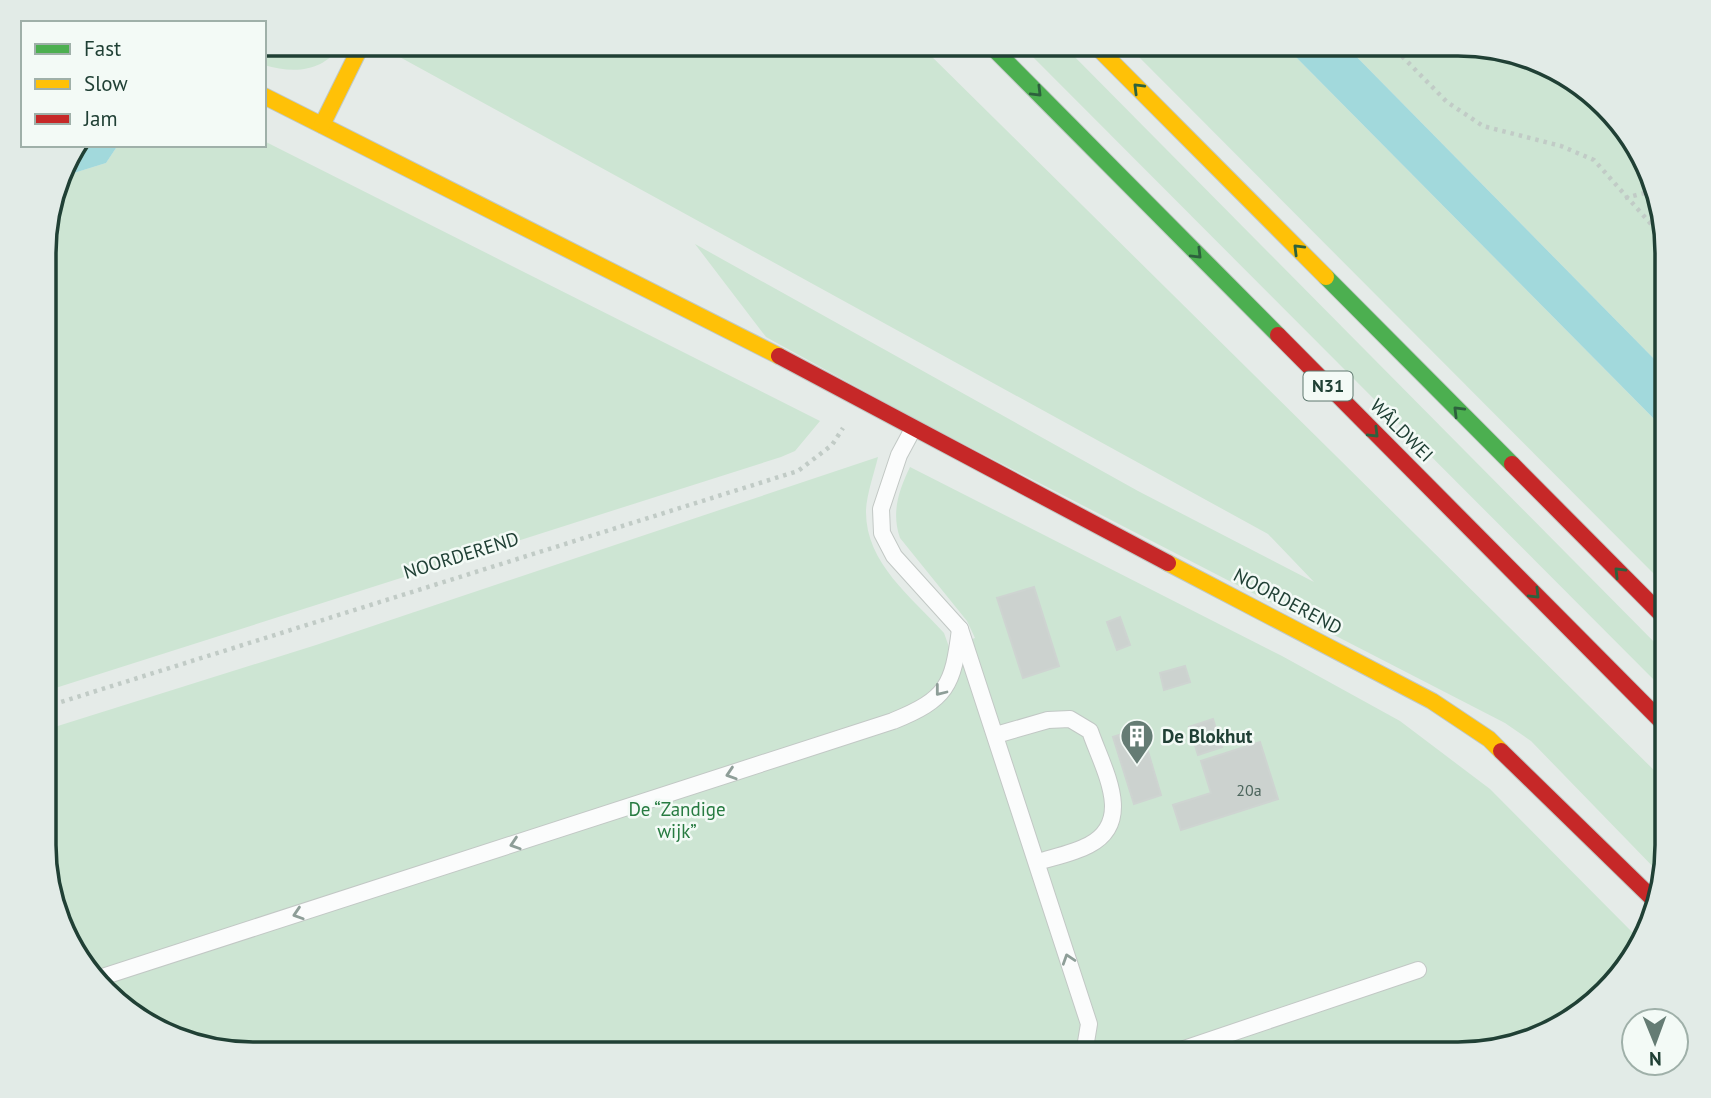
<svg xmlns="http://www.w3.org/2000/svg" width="1711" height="1098" viewBox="0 0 1711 1098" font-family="'PT Sans',sans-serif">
  <rect width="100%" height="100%" fill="#e5ebe8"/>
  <!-- green -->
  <g fill="#cde5d3">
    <path d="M264,44H342C323,72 295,74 264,65Z"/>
    <path d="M376,44H919L1667,783V858L1661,875L1531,741L1505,723L919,421L766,337L695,244L1138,491L1314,582L1268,534Z"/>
    <path d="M1020,44H1062L1667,655V693Z"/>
    <path d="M1126,44H1283L1667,432V587Z"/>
    <path d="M1344,44H1458L1512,51L1574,79L1632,140L1645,185L1650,184L1667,239V372Z"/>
    <path d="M264,141L820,421L795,451L781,457L46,691L45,226L61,177L106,163L118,145H264Z"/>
    <path d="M878,457C874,474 867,493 866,510C865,563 911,596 944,633L949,647L975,638L967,621L900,538C891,512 899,490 910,467L1282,656L1400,721L1490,789L1639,939L1632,961L1562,1026L1471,1054H253L186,1043L137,1019L72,950L45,872V730L316,645Z"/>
  </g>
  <!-- water -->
  <g fill="#a2d9dc">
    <path d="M1283,44H1344L1667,372V432Z"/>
    <path d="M77,145H118L106,163L61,177L66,160Z"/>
  </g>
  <!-- building -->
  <g fill="#ccd2cf" stroke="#ced4d1" stroke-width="2">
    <path d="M1034,587L1059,666L1023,678L997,598Z"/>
    <path d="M1120,617L1130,645L1117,650L1107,622Z"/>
    <path d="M1185,666L1190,682L1164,690L1160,673Z"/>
    <path d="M1213,719L1222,747L1198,755L1189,727Z"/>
    <path d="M1141,728L1161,795L1134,804L1113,737Z"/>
    <path d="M1260,742L1278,799L1181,830L1173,805L1211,793L1201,761Z"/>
  </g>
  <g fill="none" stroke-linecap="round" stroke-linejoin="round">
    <defs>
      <g id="lane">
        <path d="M913,429L899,455L881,509L882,533L894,556L960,629L1089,1024L1084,1054"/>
        <path d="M996,735L1048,720L1070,719L1090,731C1103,769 1135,821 1089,845C1074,853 1054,857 1038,862"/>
        <path d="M99,978L893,721C947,699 953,686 960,629"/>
        <path d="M1169,1054L1418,970"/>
      </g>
      <g id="fast">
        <path d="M989,44L1278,335"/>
        <path d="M1326,277L1512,464"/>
      </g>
      <g id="slow">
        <path d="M1094,44L1326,277"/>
        <path d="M264,96L779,356"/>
        <path d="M322,125L362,44"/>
        <path d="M1168,563L1432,701L1489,739L1501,751"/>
      </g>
      <g id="jam">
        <path d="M1278,335L1667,727"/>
        <path d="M779,356L1168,563"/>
        <path d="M1512,464L1667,620"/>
        <path d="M1501,751L1653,899"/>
      </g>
    </defs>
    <!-- lane casing -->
    <use href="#lane" stroke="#c2c8c5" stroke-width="18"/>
    <!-- fast casing -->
    <use href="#fast" stroke="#c0c9c5" stroke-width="18"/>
    <!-- slow casing -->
    <use href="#slow" stroke="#c0c9c5" stroke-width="18"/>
    <!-- jam casing -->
    <use href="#jam" stroke="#c0c9c5" stroke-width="18"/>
    <!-- path -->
    <g stroke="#c1cbc6" stroke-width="4.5" stroke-dasharray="3.5 5" stroke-linecap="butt">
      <path d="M1390,44L1447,102L1483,126L1561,146L1594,160L1667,242"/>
      <path d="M1625,198L1652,191"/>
      <path d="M45,707L798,471L832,445L843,428"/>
    </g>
    <!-- lane -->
    <use href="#lane" stroke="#fbfcfc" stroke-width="16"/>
    <!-- fast -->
    <use href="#fast" stroke="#4caf50" stroke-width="16"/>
    <!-- slow -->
    <use href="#slow" stroke="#ffc107" stroke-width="16"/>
    <!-- jam -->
    <use href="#jam" stroke="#c62828" stroke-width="16"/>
  </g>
  <!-- one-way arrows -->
  <defs><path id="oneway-chevron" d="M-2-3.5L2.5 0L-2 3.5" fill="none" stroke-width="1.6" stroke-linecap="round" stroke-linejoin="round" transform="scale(1.75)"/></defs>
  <g stroke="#2d613d">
    <use href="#oneway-chevron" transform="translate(1138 88) rotate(-135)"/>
    <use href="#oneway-chevron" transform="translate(1037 92) rotate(45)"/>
    <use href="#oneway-chevron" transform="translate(1298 249) rotate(-135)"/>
    <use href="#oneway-chevron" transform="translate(1197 254) rotate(45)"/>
    <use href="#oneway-chevron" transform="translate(1458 411) rotate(-135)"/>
    <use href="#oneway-chevron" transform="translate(1374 433) rotate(45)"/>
    <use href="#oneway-chevron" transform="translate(1619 572) rotate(-135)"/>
    <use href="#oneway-chevron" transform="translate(1535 594) rotate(45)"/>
  </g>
  <g stroke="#8e9e98">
    <use href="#oneway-chevron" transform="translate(940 691) rotate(128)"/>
    <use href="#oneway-chevron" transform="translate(731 774) rotate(162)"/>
    <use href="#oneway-chevron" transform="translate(515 844) rotate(162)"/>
    <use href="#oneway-chevron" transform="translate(298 914) rotate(162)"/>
    <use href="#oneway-chevron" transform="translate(1068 959) rotate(-108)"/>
  </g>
  <!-- icons -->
  <defs>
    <symbol id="building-pin" viewBox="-11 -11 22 30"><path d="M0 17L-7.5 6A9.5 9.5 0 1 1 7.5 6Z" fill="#657c74" stroke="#f3faf6"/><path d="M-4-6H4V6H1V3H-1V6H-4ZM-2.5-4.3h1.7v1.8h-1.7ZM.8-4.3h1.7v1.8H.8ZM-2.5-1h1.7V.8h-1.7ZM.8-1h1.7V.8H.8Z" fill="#fff"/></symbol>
  </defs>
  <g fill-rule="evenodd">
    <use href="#building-pin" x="1118" y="717" width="38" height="52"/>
  </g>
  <g text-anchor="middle" stroke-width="5" stroke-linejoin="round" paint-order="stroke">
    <!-- number labels -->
    <g font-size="16" fill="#4c655c">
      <text x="1249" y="796">20a</text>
    </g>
    <!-- shield labels -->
    <rect fill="#f3faf6" stroke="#5f786f" stroke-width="2" x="1303.5" y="371.5" width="49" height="29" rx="5"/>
    <g font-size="18" font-weight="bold" fill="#204035">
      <text x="1328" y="392">N31</text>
    </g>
    <!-- street labels -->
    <g font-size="19" fill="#204035" stroke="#f3faf6">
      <text transform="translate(1402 430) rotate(45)" y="7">WÂLDWEI</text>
      <text transform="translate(461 555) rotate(-17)" y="7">NOORDEREND</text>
      <text transform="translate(1288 601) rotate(28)" y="7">NOORDEREND</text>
    </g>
    <!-- poi labels -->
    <g font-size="19" font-weight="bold" fill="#204035" stroke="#f3faf6" text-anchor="start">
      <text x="1162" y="743">De Blokhut</text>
    </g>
    <!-- park labels -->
    <g font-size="19" fill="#277b41" stroke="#f3faf6">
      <text x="677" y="816">De “Zandige<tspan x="677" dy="22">wijk”</tspan></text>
    </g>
  </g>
  <!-- crop -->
  <path d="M0 0H1711V1098H0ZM253 56H1458A197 197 0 0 1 1655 253V845A197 197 0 0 1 1458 1042H253A197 197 0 0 1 56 845V253A197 197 0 0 1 253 56Z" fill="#e2ebe7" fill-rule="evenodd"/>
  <path fill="none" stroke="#204035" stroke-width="3.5" d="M253 56H1458A197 197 0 0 1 1655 253V845A197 197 0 0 1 1458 1042H253A197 197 0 0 1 56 845V253A197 197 0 0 1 253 56Z"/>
  <!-- legend -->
  <rect x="21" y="21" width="245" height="126" fill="#f3faf6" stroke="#9fb0a9" stroke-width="2"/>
  <rect x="35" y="44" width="35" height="10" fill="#4caf50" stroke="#9fb0a9" stroke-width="2"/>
  <text x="84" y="56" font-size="21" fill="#204035">Fast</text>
  <rect x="35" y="79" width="35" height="10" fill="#ffc107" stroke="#9fb0a9" stroke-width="2"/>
  <text x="84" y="91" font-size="21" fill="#204035">Slow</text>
  <rect x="35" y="114" width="35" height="10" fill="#c62828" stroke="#9fb0a9" stroke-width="2"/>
  <text x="84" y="126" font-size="21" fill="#204035">Jam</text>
  <!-- north arrow -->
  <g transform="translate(1655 1042) rotate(179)"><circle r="33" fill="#f3faf6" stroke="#9fb0a9" stroke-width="2"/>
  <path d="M0-5L12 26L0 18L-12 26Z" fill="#657c74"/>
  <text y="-10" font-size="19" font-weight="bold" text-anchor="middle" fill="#204035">N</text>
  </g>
</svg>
